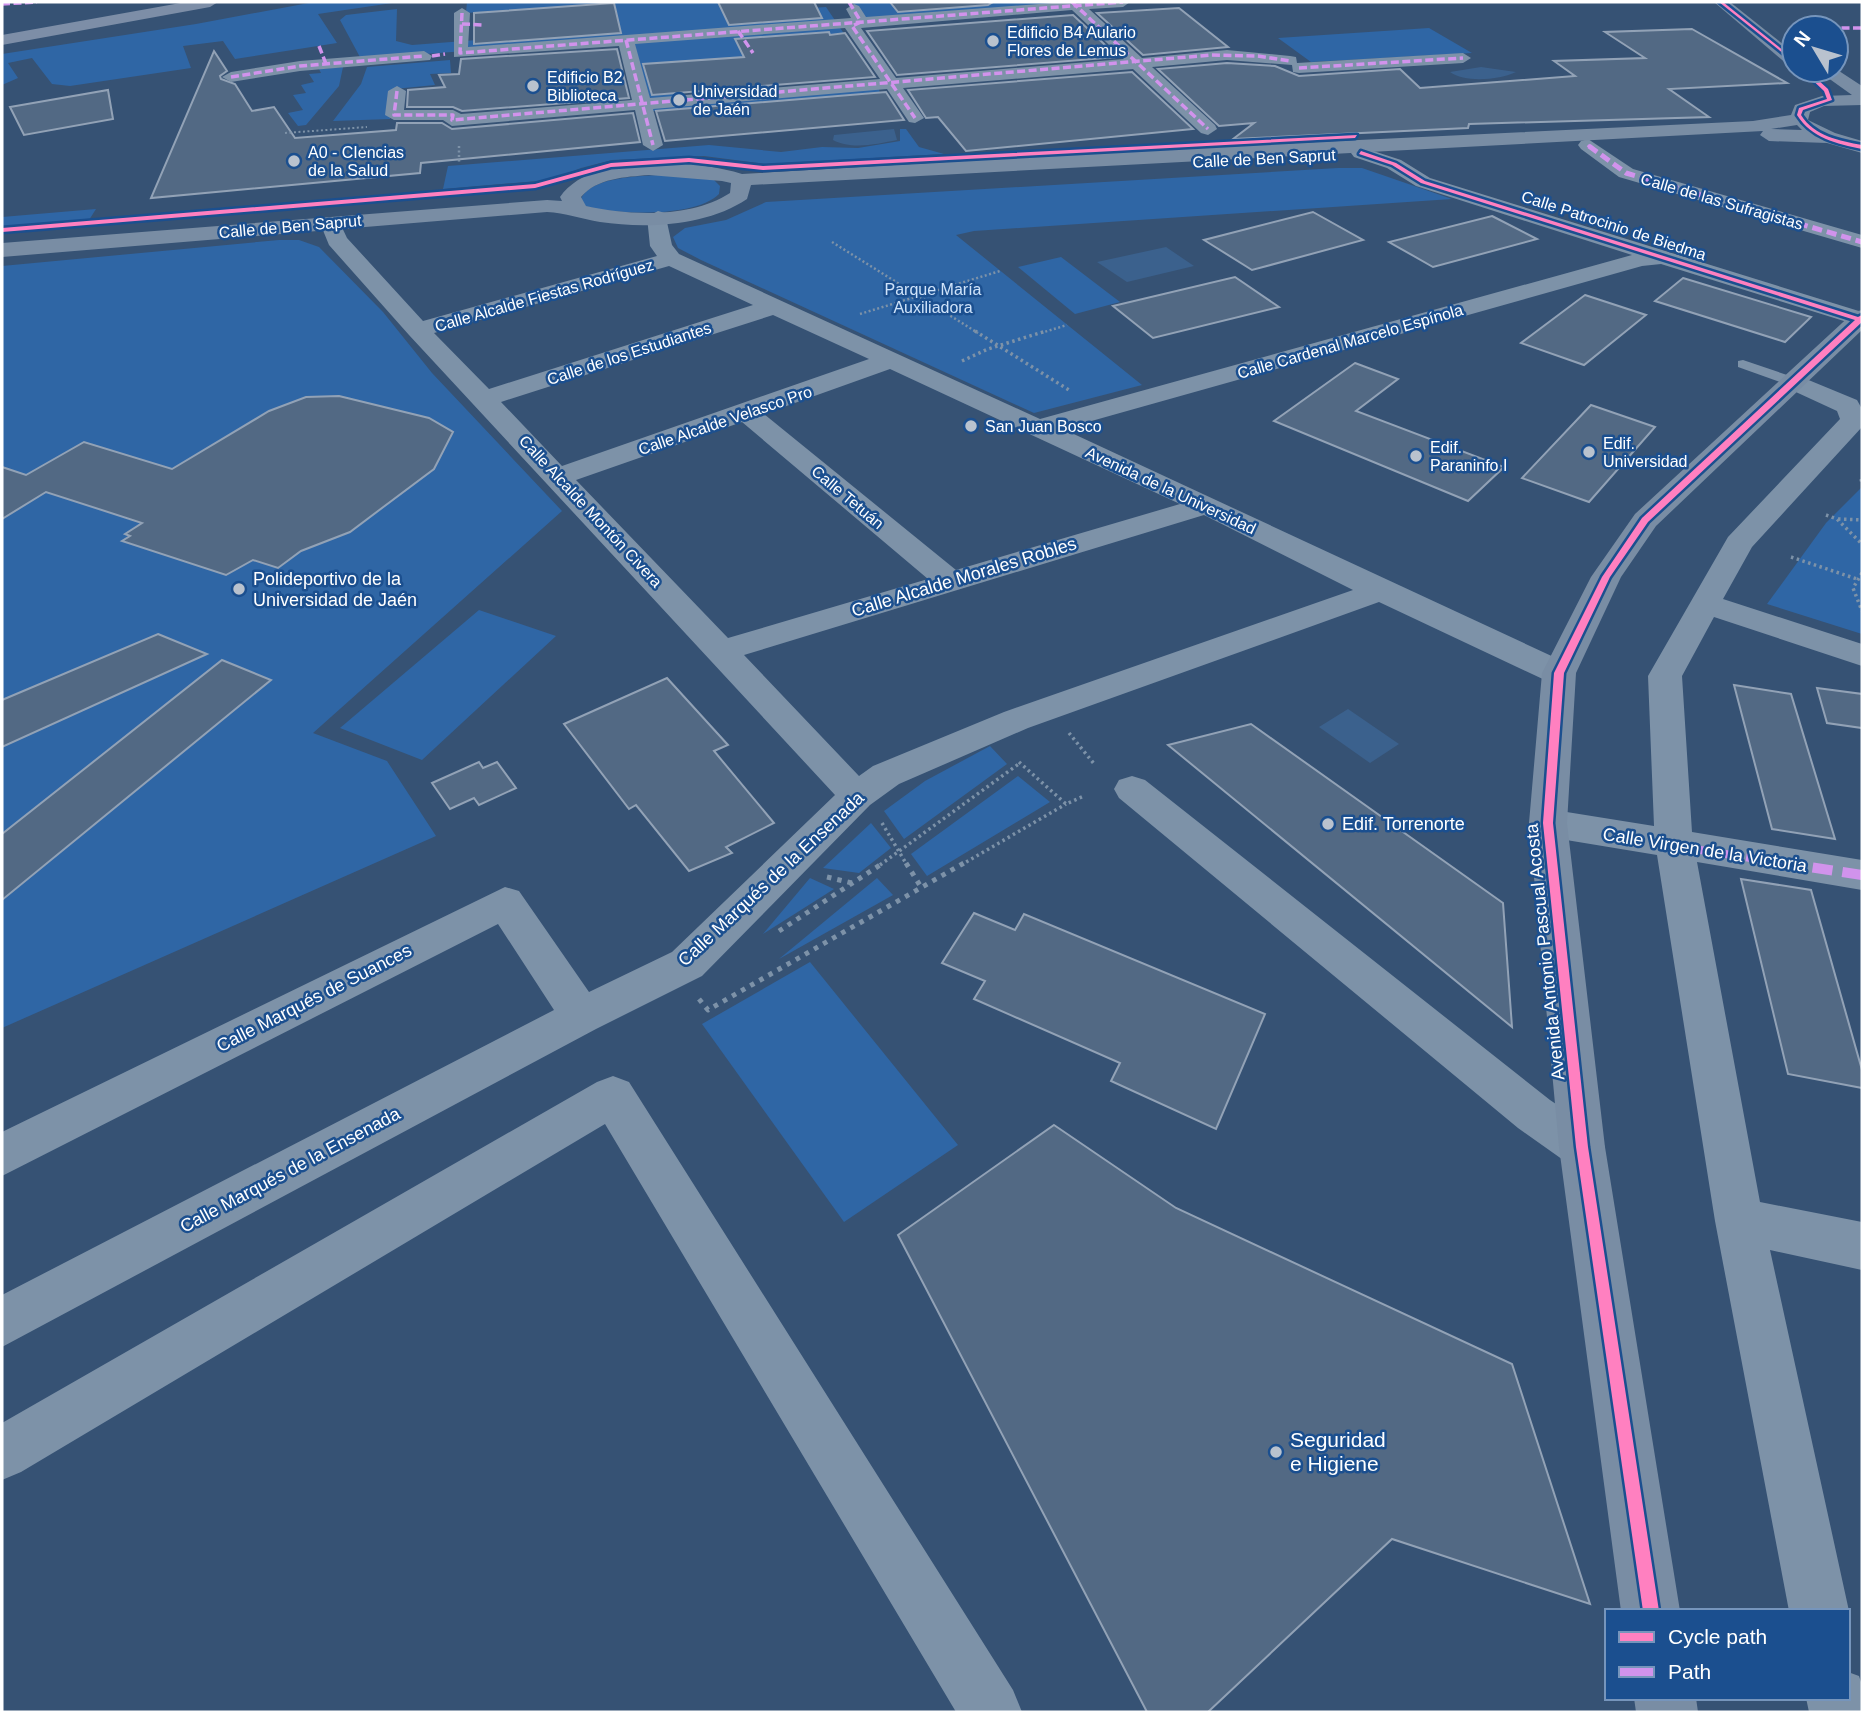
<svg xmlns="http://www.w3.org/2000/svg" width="1864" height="1714" viewBox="0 0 1864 1714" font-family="Helvetica,sans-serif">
  <rect width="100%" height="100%" fill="#365274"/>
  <!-- green -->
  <g fill="#2f66a5">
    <path d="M314,2H399L318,14L337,43L235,59L223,41L183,46L191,68L70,86L52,84L32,58L8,63L18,78L2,85V54L196,24Z"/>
    <path d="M467,2H718L796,9L826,7L849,41L749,57L661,85L664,94L682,93L684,97L650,103L632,38L361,59L340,20L346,15L397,9L396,41L412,45L620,29L614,3L466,13Z"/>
    <path d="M852,2H1064L1067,4L865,19Z"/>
    <path d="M1429,28L1472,53L1311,62L1278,38Z"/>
    <path d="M450,60L451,73L430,74L435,85L394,89L390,119L333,121L361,84L367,67Z"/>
    <path d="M343,67L339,86L306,125L298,126L288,113L303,110L293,95L306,93L301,85L314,82L309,74L321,73L319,69Z"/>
    <path d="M879,88L880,95L764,114L653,111V108Z"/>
    <path d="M900,129H906L919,147L944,154L766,164L704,156L612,160L581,168L550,180L443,189L448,166L709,145L781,152L822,147L858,148L900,141Z"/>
    <path d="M1338,168H1362L1452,199L974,231L956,235L1142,385L1034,413L701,260L678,248L673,237L685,228L726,220L766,202Z"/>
    <path d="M684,174L714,180L720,186L719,194C695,218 615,215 585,206L581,199C592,173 658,176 684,174Z"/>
    <path d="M96,209L89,220L2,227V217Z"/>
    <path d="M279,240H299L319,247L383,312L432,373L562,511L313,733L387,761L436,836L2,1028V266Z"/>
    <path d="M1061,257L1120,302L1075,314L1018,267Z"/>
    <path d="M1862,487V634L1767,604L1826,523Z"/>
    <path d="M479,610L556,636L422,760L340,728Z"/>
    <path d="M990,746L1007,764L904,839L884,811L925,781Z"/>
    <path d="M1018,776L1050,802L927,876L911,854Z"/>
    <path d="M871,823L891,848L859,873L823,868Z"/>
    <path d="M810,878L834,889L763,934Z"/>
    <path d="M877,878L893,895L779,959Z"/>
    <path d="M810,962L958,1145L844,1222L702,1024Z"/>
  </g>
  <!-- water -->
  <g fill="#3b618d">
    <path d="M1481,67L1516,72C1499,80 1465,83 1450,72Z"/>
    <path d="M894,129L897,140C877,144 852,150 833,140L834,135Z"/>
    <path d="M1166,247L1194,266L1127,282L1097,262Z"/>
    <path d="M1348,709L1399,744L1370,763L1319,727Z"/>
  </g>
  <!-- building -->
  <g fill="#526984" stroke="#92a2b6" stroke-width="2">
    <path d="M718,2H814L822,18L729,25Z"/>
    <path d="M890,2H993L988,5L898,12Z"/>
    <path d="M614,3L621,33L474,44V13Z"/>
    <path d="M1179,8L1228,47L1143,55L1097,13Z"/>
    <path d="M1073,15L1118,57L897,75L867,31Z"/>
    <path d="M1692,29L1787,83L1669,89L1709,117L1469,124L1468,128L1233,139L1254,123L1219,126L1158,69L1227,63L1275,66L1299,76L1400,69L1420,88L1575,76L1554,61L1645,58L1605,32Z"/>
    <path d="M829,32L830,35L845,33L875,77L652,95L643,64L744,57L735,39Z"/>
    <path d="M617,49L629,98L462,111L453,107H407L408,90L445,87L439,75L459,74L461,59Z"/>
    <path d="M214,51L227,71L220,76L221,79L235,84L252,111L274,107L295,138L396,130L397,123H442L452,129L633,113L640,142L421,163L420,173L151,198Z"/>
    <path d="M1132,72L1193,129L966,151L938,117L926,118L908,90Z"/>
    <path d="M108,90L113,119L24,135L10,107Z"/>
    <path d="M886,92L904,120L665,141L656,111Z"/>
    <path d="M1313,212L1363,240L1252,270L1204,240Z"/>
    <path d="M1492,216L1537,239L1433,267L1389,242Z"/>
    <path d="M1235,277L1279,307L1153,338L1113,306Z"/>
    <path d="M1683,278L1811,317L1785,342L1655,301Z"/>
    <path d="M1585,295L1646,315L1584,365L1521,343Z"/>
    <path d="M1355,363L1398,379L1356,411L1504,467L1468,501L1274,421Z"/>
    <path d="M339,396L429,418L453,432L434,469L350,532L301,551L278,568L253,560L226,575L122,541L130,536L125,534L142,523L46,492L2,519V467L26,475L84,442L172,469L269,411L306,397Z"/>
    <path d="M1591,405L1655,427L1589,502L1522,478Z"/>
    <path d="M158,634L207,654L2,747V700Z"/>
    <path d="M222,660L271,680L2,900V834Z"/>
    <path d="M667,678L728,745L714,751L774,823L726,847L732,853L689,871L636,805L629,809L564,724Z"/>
    <path d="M1734,685L1791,694L1835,839L1772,829Z"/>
    <path d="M1817,688L1862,694V728L1827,723Z"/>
    <path d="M1251,724L1503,903L1512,1027L1168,745Z"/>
    <path d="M479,762L483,768L497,762L516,788L479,805L474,798L450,809L432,783Z"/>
    <path d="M1741,879L1811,890L1862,1070V1088L1788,1074Z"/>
    <path d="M974,913L1015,930L1024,914L1265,1014L1216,1129L1111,1081L1120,1063L974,999L985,981L942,963Z"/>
    <path d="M1054,1125L1176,1208L1512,1364L1590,1604L1392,1539L1208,1712H1147L898,1235Z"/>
  </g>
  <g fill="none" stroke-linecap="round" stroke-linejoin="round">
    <!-- path-far3 -->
    <path stroke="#7d92a8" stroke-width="2" stroke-dasharray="2 2.5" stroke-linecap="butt" d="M285,133L367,127"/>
    <!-- path-far2 -->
    <g stroke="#7d92a8" stroke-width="2.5" stroke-dasharray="2 2.5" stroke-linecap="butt">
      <path d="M459,146V162"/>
      <path d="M832,242L978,333"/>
      <path d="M860,314L1000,271"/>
      <path d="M1041,333L1067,325"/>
    </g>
    <!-- path-far1 -->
    <g stroke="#7d92a8" stroke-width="3.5" stroke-dasharray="2.5 3.5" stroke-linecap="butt">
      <path d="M975,331L1069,390"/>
      <path d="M962,361L988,349L1046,331"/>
      <path d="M1861,479L1862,483"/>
      <path d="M1826,515L1837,519L1862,544"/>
      <path d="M1838,519L1862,520"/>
      <path d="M1791,557L1857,579"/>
      <path d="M1862,573L1853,588L1862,611"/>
      <path d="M1069,733L1095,765"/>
      <path d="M1019,762L1066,804L1084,796"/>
      <path d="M882,823L907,865"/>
      <path d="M880,865L1020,763"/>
      <path d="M961,865L1066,804"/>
    </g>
    <!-- path -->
    <g stroke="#7d92a8" stroke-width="5" stroke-dasharray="4.5 6" stroke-linecap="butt">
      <path d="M906,863L921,887"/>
      <path d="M827,877L852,883"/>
      <path d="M779,931L883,863"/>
      <path d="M699,999L708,1010L964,863"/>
    </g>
    <!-- lane -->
    <path fill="#7d92a8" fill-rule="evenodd" d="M1743,360L1799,379L1802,382L1794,387L1738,367V361Z"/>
    <!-- street -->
    <g fill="#7d92a8" fill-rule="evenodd">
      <path d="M1065,2H1130L1123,7L1089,9L1142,58L1227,50L1290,56L1296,57L1297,63L1463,53L1471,58L1463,63L1299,73L1293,72L1292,65L1227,60L1152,67L1215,125L1217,129L1208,135L1201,133L1133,69L903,88L924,118L915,123L909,122L887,89L653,109L663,145L653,151L643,145L635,110L452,126L443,120H394L385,115L388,91L397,86L406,91L404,110H453L461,114L632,100L619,46L454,57V13L462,8L470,13L468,47L851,18L846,9L854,4L859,6L866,17ZM1072,10L1124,59L896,78L861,28ZM845,28L880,79L650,98L635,44Z"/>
      <path d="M424,51L432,56L430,60L300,71L231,82L222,77L231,72L300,61Z"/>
      <path d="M1588,139L1633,169L1862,235V248L1619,177L1581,149L1578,145L1581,141Z"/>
      <path d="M1361,147L1401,160L1430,178L1862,312L1860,326L1661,264L1642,266L1063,429L1571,665L1576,673L1571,681L1559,684L1547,681L1379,602L1028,728L899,784L870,805L702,976L596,1029L2,1347V1295L554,1010L498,924L2,1176V1132L505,887L519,891L589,992L672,952L835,795L409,335L329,245L320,223L324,219H338L347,238L423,321L657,256L650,246L647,217L658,211L665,213L672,245L679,254L1040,419L1632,255L1416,186L1387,168L1354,157L1351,153ZM669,266L753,305L489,389L434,333ZM773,315L869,359L562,466L501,402ZM890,369L1180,504L956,570L764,414ZM742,422L928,579L728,638L576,480ZM1204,515L1353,590L1004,712L873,766L859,776L744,655Z"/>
      <path d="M1794,374L1857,400L1862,409V427L1752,547L1723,599L1862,644V666L1714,617L1682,676L1692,832L1862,860V890L1697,862L1760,1202L1862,1222V1270L1770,1250L1849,1611L1848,1612L1789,1611L1715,1221L1657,855L1548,837L1535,833L1529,823L1535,813L1548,809L1654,826L1648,676L1728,537L1840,419L1837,411L1785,387L1781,382L1785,377Z"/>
      <path d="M1132,776L1145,780L1550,1100L1598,1132L1605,1147L1598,1162L1582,1168L1566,1162L1518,1128L1119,798L1114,789L1119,780Z"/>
      <path d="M613,1076L629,1082L1013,1690L1022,1712H956L605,1124L21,1472L2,1480V1423L597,1082Z"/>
      <path d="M1848,1672L1859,1676L1862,1685V1712H1809L1806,1698H1848Z"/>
    </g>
    <!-- secondary -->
    <g fill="#798da4" fill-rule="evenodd">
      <path d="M1714,2H1730L1794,53V66L1788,65Z"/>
      <path d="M1836,69L1862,86V105L1824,106L1810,112L1808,120L1835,133L1862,141V153L1827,143L1769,141L1760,135L1763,131L751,185L747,199C707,226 647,229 600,222C582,219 565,213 547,212L2,257V243L547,200L562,201L560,197C592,151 694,159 742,174L1130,151L1753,121L1791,115L1795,105L1822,96L1852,95L1817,70ZM1797,125L1802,130L1771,129ZM649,175L722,181L731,183L730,193C692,218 630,216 586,206L581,197C597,178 625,177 649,175Z"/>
      <path d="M1862,310V330L1656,526L1621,577L1576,673L1567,823L1605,1147L1680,1611H1621L1559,1147L1529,823L1542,673L1591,577L1635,514L1854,312Z"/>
      <path d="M1634,1698H1696L1698,1712H1636Z"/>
    </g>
    <!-- primary -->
    <path fill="#7d8ea7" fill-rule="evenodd" d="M186,2H218L210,7L2,45V35Z"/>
    <!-- quiet-far3 -->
    <g stroke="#d193ec" stroke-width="3.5" stroke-dasharray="8 3.5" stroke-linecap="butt">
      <path d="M849,2L861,22L852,26L915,118"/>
      <path d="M1072,2L1208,129"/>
      <path d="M2,4L37,2"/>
      <path d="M462,13L460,53L1123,2"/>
      <path d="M462,24L484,25"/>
      <path d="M1830,28H1862"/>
      <path d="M738,31L753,53"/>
      <path d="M626,40L653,145"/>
      <path d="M319,46L326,64"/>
      <path d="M432,56L445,54"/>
      <path d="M1299,68L1463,58"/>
      <path d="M231,77L300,66L424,56"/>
      <path d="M397,91L394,115H453L452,120L1211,55L1258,56L1290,61"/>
      <path d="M1588,145L1591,148"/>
    </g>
    <!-- quiet-far2 -->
    <path stroke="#d193ec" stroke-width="5" stroke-dasharray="10 5" stroke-linecap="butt" d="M1589,146L1626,173L1862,242"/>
    <!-- quiet-far1 -->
    <path stroke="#d193ec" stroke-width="8" stroke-dasharray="16 8" stroke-linecap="butt" d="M1675,846L1794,865"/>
    <!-- quiet -->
    <path stroke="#d193ec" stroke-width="10" stroke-dasharray="20 10" stroke-linecap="butt" d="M1783,863L1862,875"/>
    <defs>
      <g id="cycleway">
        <path d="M1719,2H1723L1794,59V62Z"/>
        <path d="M1802,70H1807L1828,89L1832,100L1803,110L1801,115C1814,136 1840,141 1862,145V149C1837,144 1811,138 1797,115L1799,108L1827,99L1824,91Z"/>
        <path d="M1357,135L1355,138L763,170L689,162L611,167L535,188L2,232V228L535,184L611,163L689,158L763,166Z"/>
        <path d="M1361,151L1396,163L1425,181L1858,317L1862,315V322L1648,522L1610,577L1564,673L1553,823L1588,1147L1659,1611H1643L1576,1147L1543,823L1554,673L1602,577L1642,518L1855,320L1421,183L1392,165L1359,154Z"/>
      </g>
    </defs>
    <!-- cycleway casing -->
    <use href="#cycleway" stroke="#1b4f8f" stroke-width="5"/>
    <!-- cycleway -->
    <use href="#cycleway" fill="#ff80c0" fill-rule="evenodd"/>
  </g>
  <!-- markers -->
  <g fill="#b9c2ce" stroke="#1b4f8f" stroke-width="2.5">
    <circle cx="993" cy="41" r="7"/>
    <circle cx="533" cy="86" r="7"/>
    <circle cx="679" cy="100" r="7"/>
    <circle cx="294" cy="161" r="7"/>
    <circle cx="971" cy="426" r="7"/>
    <circle cx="1589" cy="452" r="7"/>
    <circle cx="1416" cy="456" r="7"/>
    <circle cx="239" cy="589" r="7"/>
    <circle cx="1328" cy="824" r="7"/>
    <circle cx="1276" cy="1452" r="7"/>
  </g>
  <g text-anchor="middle" stroke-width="5" stroke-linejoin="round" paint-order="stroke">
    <!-- far-poi labels -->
    <g font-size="16" fill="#fff" stroke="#1b4f8f" text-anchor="start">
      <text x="1007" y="38">Edificio B4 Aulario<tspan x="1007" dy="18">Flores de Lemus</tspan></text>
      <text x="547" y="83">Edificio B2<tspan x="547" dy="18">Biblioteca</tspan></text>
      <text x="693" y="97">Universidad<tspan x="693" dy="18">de Jaén</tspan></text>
      <text x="308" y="158">A0 - CIencias<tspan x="308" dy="18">de la Salud</tspan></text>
      <text x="985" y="432">San Juan Bosco</text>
      <text x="1603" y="449">Edif.<tspan x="1603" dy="18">Universidad</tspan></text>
      <text x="1430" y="453">Edif.<tspan x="1430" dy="18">Paraninfo I</tspan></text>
    </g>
    <!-- far-street labels -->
    <g font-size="16" fill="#fff" stroke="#1b4f8f">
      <text transform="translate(1264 158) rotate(-3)" y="6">Calle de Ben Saprut</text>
      <text transform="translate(1722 201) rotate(16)" y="6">Calle de las Sufragistas</text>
      <text transform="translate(1614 225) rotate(18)" y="6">Calle Patrocinio de Biedma</text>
      <text transform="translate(290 226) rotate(-5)" y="6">Calle de Ben Saprut</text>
      <text transform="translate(544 295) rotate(-16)" y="6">Calle Alcalde Fiestas Rodríguez</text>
      <text transform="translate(1350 341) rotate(-16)" y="6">Calle Cardenal Marcelo Espínola</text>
      <text transform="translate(629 353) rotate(-18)" y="6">Calle de los Estudiantes</text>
      <text transform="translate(725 420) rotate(-19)" y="6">Calle Alcalde Velasco Pro</text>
      <text transform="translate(1171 490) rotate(25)" y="6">Avenida de la Universidad</text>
      <text transform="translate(848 497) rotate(40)" y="6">Calle Tetuán</text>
      <text transform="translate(591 511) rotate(47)" y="6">Calle Alcalde Montón Civera</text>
    </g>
    <!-- far-park labels -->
    <g font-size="16" fill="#cfe3fa" stroke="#1b4f8f">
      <text x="933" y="295">Parque María<tspan x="933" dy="18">Auxiliadora</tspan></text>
    </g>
    <!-- street labels -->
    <g font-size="18" fill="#fff" stroke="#1b4f8f">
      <text transform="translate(964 577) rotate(-17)" y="6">Calle Alcalde Morales Robles</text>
      <text transform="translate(1705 850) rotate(9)" y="6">Calle Virgen de la Victoria</text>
      <text transform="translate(771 879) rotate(-43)" y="6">Calle Marqués de la Ensenada</text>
      <text transform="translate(1545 952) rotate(-96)" y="6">Avenida Antonio Pascual Acosta</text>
      <text transform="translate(314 998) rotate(-27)" y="6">Calle Marqués de Suances</text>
      <text transform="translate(290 1170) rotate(-28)" y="6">Calle Marqués de la Ensenada</text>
    </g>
    <!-- poi labels -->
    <g font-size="18" fill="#fff" stroke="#1b4f8f" text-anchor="start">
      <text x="253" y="585">Polideportivo de la<tspan x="253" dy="21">Universidad de Jaén</tspan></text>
      <text x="1342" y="830">Edif. Torrenorte</text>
    </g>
    <!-- near-poi labels -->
    <g font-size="21" fill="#fff" stroke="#1b4f8f" text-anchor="start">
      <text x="1290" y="1447">Seguridad<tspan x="1290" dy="24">e Higiene</tspan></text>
    </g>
  </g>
  <!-- border -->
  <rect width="1864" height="1714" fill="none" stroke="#ffffff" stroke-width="7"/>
  <!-- legend -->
  <rect x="1605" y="1609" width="245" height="91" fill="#1b4f8f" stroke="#7695bc" stroke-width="2"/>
  <rect x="1619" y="1632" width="35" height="10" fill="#ff80c0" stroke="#7695bc" stroke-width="2"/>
  <text x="1668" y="1644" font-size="21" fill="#ffffff">Cycle path</text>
  <rect x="1619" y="1667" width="35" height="10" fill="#d193ec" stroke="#7695bc" stroke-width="2"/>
  <text x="1668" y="1679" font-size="21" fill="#ffffff">Path</text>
  <!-- north arrow -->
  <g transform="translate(1815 49) rotate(308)"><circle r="33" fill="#1b4f8f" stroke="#7695bc" stroke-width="2"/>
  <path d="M0-5L12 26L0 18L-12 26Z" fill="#b9c2ce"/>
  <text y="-10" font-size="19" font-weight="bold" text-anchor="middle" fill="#ffffff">N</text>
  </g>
</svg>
